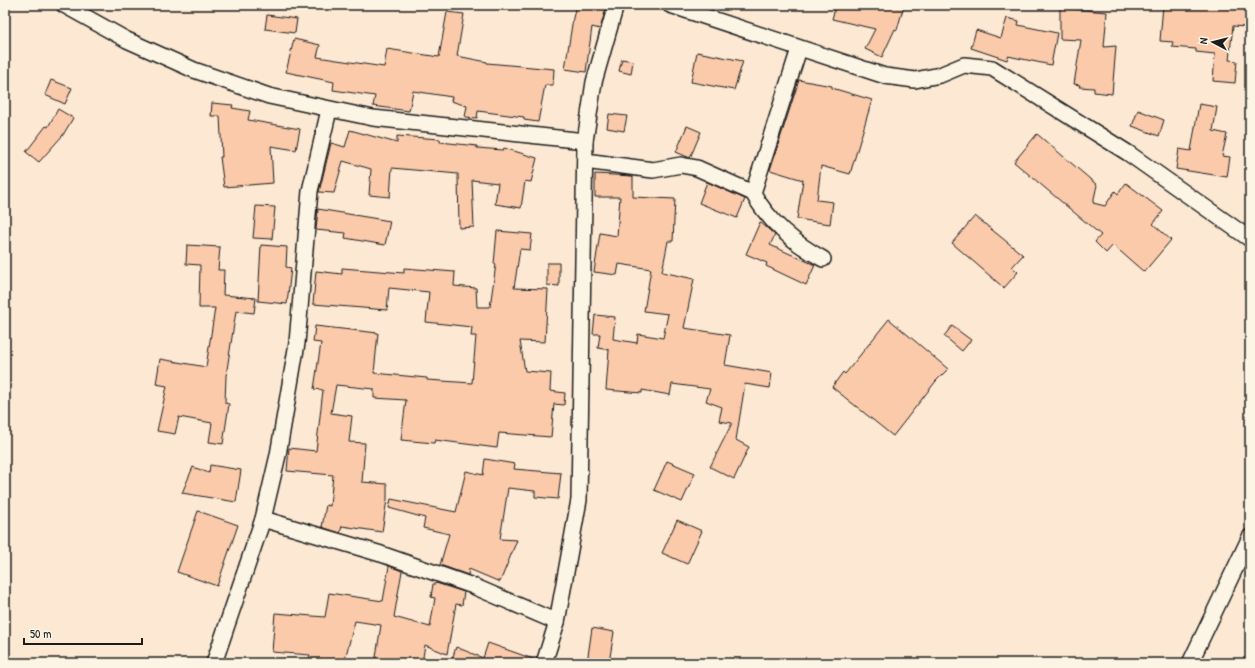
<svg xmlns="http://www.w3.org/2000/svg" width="1255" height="668" viewBox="0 0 1255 668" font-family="'Patrick Hand',sans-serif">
  <rect width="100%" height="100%" fill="#fce8d3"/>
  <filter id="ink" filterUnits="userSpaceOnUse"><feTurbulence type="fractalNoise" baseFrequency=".025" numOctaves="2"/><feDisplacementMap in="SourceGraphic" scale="8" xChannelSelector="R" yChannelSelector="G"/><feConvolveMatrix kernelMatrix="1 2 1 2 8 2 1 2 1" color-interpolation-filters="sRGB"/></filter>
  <g filter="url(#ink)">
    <!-- building -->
    <g fill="#fbcaaa" stroke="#1c1c1c">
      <path d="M576,5H607L600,29L592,27L586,72L565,69L573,18Z"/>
      <path d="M836,5H904L897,30L895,29L882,57L865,49L875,29L832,19Z"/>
      <path d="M1060,5H1072V9L1107,12L1104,47L1116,46L1112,94L1094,92V88L1079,87L1080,85L1074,84L1081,40L1060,39Z"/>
      <path d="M1163,5L1196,7V5H1248L1246,27L1233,26L1229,60L1237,61L1235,83L1213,81L1215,54L1196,52V49L1172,47L1173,42L1160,41Z"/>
      <path d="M447,12L464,14L457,56L487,62V63L554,69L553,85H545L538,122L524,120V117L478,111L477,118L465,117L467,106L451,101L452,97L413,91L409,111L373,106L375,96L333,90L334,82L286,72L294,39L320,45L317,57L384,67L387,49L439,57Z"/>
      <path d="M267,15L297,19L295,33L265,29Z"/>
      <path d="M1007,18L1019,21L1018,25L1057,33L1051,65L1008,56L1007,60L971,48L976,30L1001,38Z"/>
      <path d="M697,52L743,61L734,90L691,82Z"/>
      <path d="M622,59L633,61L631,74L619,71Z"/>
      <path d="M51,80L72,88L65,104L45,95Z"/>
      <path d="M799,80L832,86V88L872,100L850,174L821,166L817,200L833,202L830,224L797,219L803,180L770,170Z"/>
      <path d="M212,103L233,105L232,108L250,111L248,120L300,129L296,150L271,146L273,183L224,187L220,157H222L220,116H211Z"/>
      <path d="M1199,104L1217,107L1213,131L1227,134L1222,156L1230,157L1227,177L1176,169L1179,149L1191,151Z"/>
      <path d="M58,109L73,118L63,135L39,162L26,152L46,126L48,127Z"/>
      <path d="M1138,110L1164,120L1159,136L1132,126Z"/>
      <path d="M609,114L627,116L624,131L607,128Z"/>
      <path d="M687,126L701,132L690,158L676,152Z"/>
      <path d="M350,130L397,143V136L440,139V142L477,146V148L503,150L504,148L537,158L531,182L525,181L521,208L495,204L498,183L472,180L474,227L459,228L458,174L392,168L390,197L369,195L371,169L343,161L334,193L319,192L331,143L345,147Z"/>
      <path d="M1037,134L1097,185L1093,203L1105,206L1115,191L1118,194L1126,183L1163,211L1153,224L1171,240L1144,272L1113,245L1106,253L1095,242L1101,235L1014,162Z"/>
      <path d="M595,174L633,176V197L675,199L673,241H668L662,272L694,279L684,328L730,335L725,365L772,373L770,388L745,384L736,440L749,447L734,479L710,467L732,423L719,421L722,407L706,401L710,389L672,384L670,395L642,390V393L606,390L609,350L598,348L600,334H593L595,315L615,317L613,339L637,343L638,334L663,338L668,314L644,311L651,269L619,264L617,275L594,272L600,233L617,236L620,197H595Z"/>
      <path d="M707,182L745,199L737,218L699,203Z"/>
      <path d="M256,206L275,207L272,239L253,238Z"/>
      <path d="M318,209L390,221L385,245L345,238L346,233L316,230Z"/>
      <path d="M975,216L1023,255L1012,267L1018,272L1004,288L952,243Z"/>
      <path d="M760,222L775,235L770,245L815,265L806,285L766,266L767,263L746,254Z"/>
      <path d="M497,231L532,234L530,250L520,249L514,288L548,289L545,342L520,341L525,371L551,373L550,391L565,393L564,405L554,404L551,437L499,433L497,448L435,440L434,443L401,440L406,400L374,398V389L336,385L331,413L352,416L349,442L365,443L362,482L387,484V499L382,532L342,526L340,533L322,527L326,505L330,506L333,475L287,471L289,448L316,451L323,390L314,389L321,343L313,342L315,326L378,333L374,373L427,378V380L472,383L476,336H471L472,327L426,322L429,292L389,288L387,310L313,304L316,271L342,274V268L404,273V268L455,272L454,286L476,288L477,307H490L496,264H494Z"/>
      <path d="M187,245L220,247L218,270H224L223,295L256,298L254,313L236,311L226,376L225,403L229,404L223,444L209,442L212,423L179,417L175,434L157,431L167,386L156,384L160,359L206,367L215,308H199L200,265L186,264Z"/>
      <path d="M261,245L287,247L286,267L291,268L287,304L258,301Z"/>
      <path d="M547,263H559V286L547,285Z"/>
      <path d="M889,319L948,369L936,381L893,436L832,387L843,372L845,374Z"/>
      <path d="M952,326L971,340L962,351L944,336Z"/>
      <path d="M485,459L515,464L514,469L561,473L558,499L535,497V491L508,488L500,539L517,540L500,582L469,569L468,575L440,565L449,534L423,528L425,518L389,508L391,499L456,512L466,471L483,475Z"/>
      <path d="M667,461L695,473L682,502L654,490Z"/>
      <path d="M210,465L241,470L236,502L182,493L193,467L209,473Z"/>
      <path d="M198,511L238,525L217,586L177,572Z"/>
      <path d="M677,520L702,531L687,564L662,553Z"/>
      <path d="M389,566L402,571L394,617L430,627L435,598L431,597L433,584H435L436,583L464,592L462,605L456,604L447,654L425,645L422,663H375L381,625L355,621L344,663H325L309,659L310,655L272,652L275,613L325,617L329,593L383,601Z"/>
      <path d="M592,628L614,632L609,663H587Z"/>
      <path d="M488,643L536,660L535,663H451L456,647L483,658Z"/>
    </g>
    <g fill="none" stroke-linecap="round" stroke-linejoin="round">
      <defs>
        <g id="street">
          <path d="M64,5L127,40L194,70L269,96L373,118L585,141"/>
          <path d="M670,5L885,76L915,80L940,75L964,65L992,68L1128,153L1250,239"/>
          <path d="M799,49L753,193C768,221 795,244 823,259"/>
          <path d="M585,161L653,170L681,165L697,168L753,193"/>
          <path d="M263,519L381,554L473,586L557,622"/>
          <path d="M214,663L263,519L278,455L297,343L310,191L329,110"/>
          <path d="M544,663L557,622L579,500L585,141L594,82L616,5"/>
          <path d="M1190,663L1250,537"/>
        </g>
      </defs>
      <!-- street casing -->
      <use href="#street" stroke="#1c1c1c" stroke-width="18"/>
      <!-- street -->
      <use href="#street" stroke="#fcf5e5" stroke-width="15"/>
    </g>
  </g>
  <!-- margin -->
  <rect width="1255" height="668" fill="none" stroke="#fcf5e5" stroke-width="20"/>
  <rect x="10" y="10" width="1235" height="648" fill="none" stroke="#1c1c1c" stroke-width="1.5" filter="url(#ink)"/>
  <!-- north arrow -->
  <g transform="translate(1213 42) rotate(277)" stroke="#fcf5e5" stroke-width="3" paint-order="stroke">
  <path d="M0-3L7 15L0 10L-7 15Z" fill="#1c1c1c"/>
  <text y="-6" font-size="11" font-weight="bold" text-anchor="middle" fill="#1c1c1c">N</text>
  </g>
  <!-- scale -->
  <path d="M24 638v6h118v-6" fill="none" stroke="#1c1c1c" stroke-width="2"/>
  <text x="30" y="638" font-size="12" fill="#1c1c1c" stroke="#fcf5e5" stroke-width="3" paint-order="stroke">50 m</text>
</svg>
